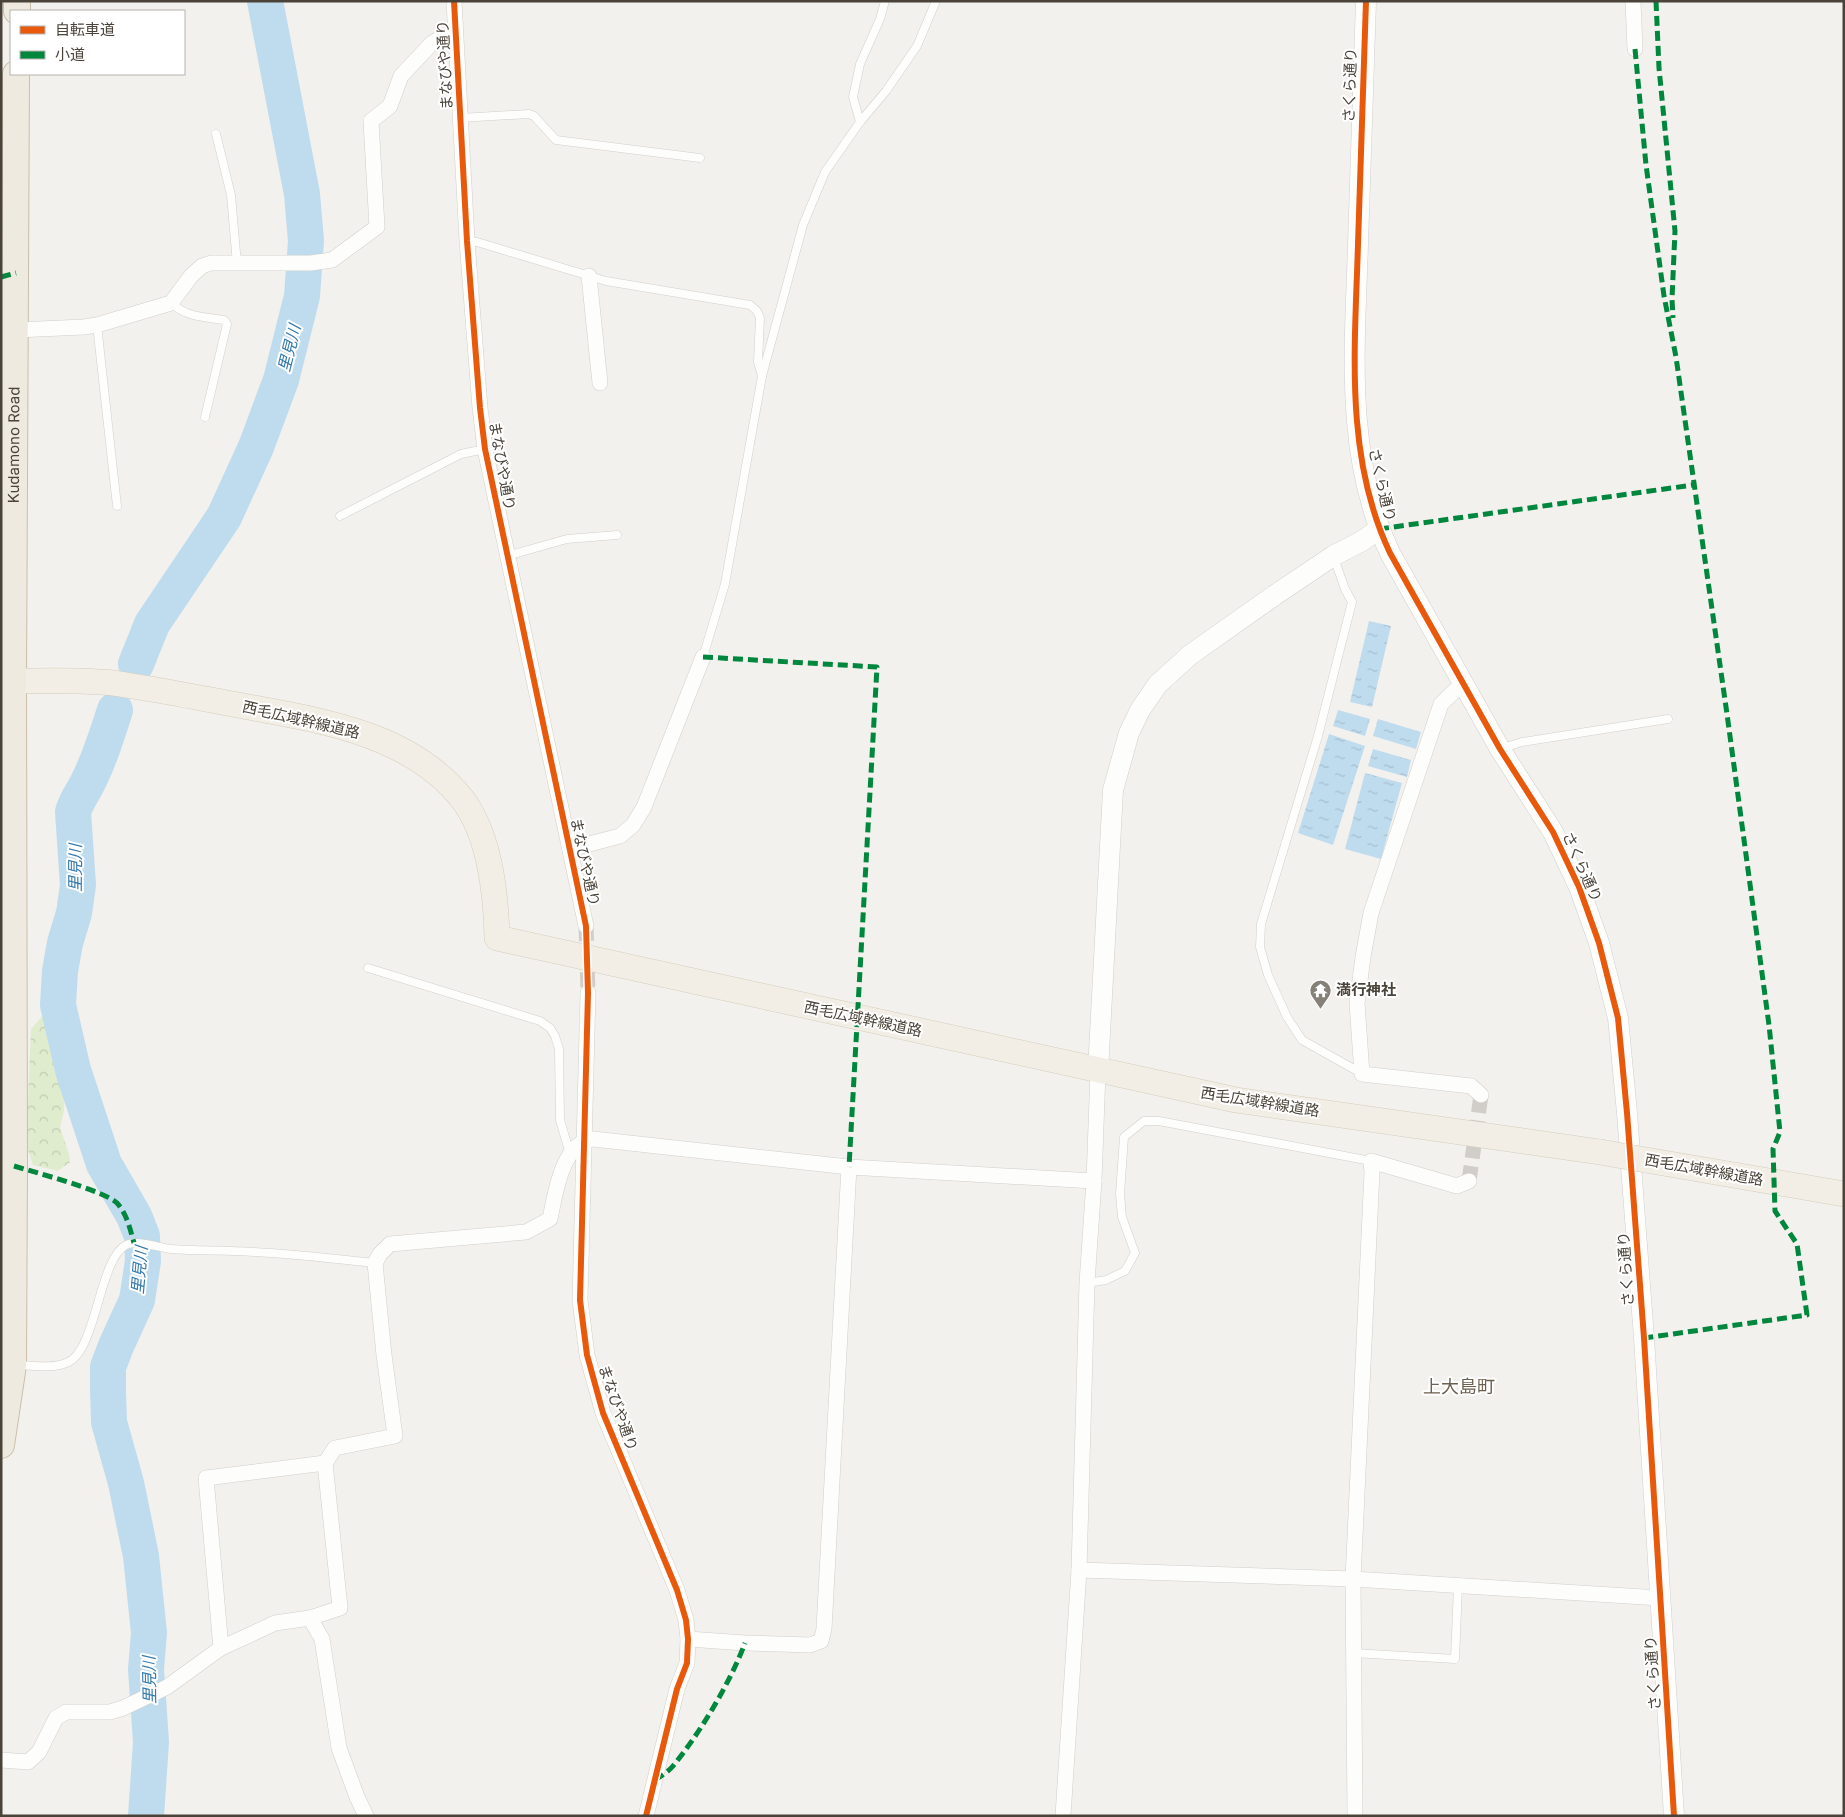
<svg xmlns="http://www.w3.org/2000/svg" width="1845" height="1817" viewBox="0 0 1845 1817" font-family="Inter,'Noto Sans JP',sans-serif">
  <defs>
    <pattern id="forest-crowns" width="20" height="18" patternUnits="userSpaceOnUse" patternTransform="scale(1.25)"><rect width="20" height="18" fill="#e0ecce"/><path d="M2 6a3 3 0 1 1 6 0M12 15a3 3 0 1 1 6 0" fill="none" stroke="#c2ccb2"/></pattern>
    <pattern id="water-ripples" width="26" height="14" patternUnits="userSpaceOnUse" patternTransform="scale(1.25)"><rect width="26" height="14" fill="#bfdcef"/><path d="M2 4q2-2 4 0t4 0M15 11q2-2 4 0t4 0" fill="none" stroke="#a6bece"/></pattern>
  </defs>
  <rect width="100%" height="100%" fill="#f3f1ed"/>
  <!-- forest -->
  <path fill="url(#forest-crowns)" d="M44,1014L55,1015L66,1060L64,1111L60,1127L69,1154L70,1162L58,1171L33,1165L26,1144L31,1029Z"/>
  <!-- water -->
  <g fill="url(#water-ripples)">
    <path d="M1369,621L1391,626L1372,707L1350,702Z"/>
    <path d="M1338,710L1370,719L1365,736L1333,726Z"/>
    <path d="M1378,719L1421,732L1416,749L1373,736Z"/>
    <path d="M1329,734L1365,746L1333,845L1298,833Z"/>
    <path d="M1373,749L1411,760L1407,777L1368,766Z"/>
    <path d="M1365,773L1402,783L1381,859L1345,849Z"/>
  </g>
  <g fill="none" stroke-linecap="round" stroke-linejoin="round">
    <!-- river -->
    <g stroke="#bfdcef" stroke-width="36">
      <path d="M136,664L152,624L224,517L256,447L281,380L302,296L306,241L302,194L265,1"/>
      <path d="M115,710C107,735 99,761 87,784C82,794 76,801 73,812L78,885L74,913L65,943L60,971L58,1005L73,1070L104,1164L134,1216L142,1236L143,1261L137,1300L116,1346L108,1367V1391L109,1422L126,1483L141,1556L149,1633L146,1669L151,1742L146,1816"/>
    </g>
    <!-- minor-tunnel -->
    <g stroke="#d1cec9" stroke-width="15" stroke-dasharray="15 8" stroke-linecap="butt">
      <path d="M586,926L588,993"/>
      <path d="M1469,1181L1481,1095"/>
    </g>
    <defs>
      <g id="service">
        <path d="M460,118L529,114L534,116L556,140L700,158"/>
        <path d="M860,122L853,97L860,64L880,19L885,1"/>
        <path d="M216,134L231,195L237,264"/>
        <path d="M467,241L477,242L606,281L750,305L757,311L760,318L758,362L762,376"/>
        <path d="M171,303C186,317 204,317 224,320L227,324L205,417"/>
        <path d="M97,325L117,506"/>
        <path d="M340,516L461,454L485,449"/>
        <path d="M507,556L567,539L617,535"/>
        <path d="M1334,558L1345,589L1352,602L1318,736L1261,924L1260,947L1268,975L1287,1017L1302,1040L1361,1073"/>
        <path d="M703,657L725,584L762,376L803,225L825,172L860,122L886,91L917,46L936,1"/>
        <path d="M1500,749L1522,742L1668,719"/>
        <path d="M368,968L540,1021L550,1028L555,1036L559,1049L560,1120L570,1154"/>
        <path d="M1087,1283L1106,1280L1125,1271L1135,1253L1122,1217L1120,1194L1124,1137L1144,1121H1159L1371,1161"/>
        <path d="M17,1365C33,1365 51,1369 66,1363C97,1353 98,1260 126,1245C137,1239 159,1248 171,1249C198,1251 226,1250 254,1252C294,1254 335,1259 375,1263"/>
        <path d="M1354,1653L1455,1659L1458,1586"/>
      </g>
      <g id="minor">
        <path d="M454,1L467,241L480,408L485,449L586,926"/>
        <path d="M1633,1L1635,49"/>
        <path d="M589,276L600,383"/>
        <path d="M16,330L84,327L97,325L171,303L191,276L202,266L211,263H311L332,260L377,227L371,121L390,106L401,76L432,43L455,30"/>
        <path d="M1462,684L1441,704L1371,913L1363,957L1357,1003L1362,1074L1471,1086L1481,1095"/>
        <path d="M570,849L620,836L633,825L644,807L703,657"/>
        <path d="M588,993L580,1300L587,1355L603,1413L677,1590L686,1620L688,1639L687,1663L677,1689L646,1816"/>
        <path d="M1079,1570L1353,1579L1660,1598"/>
        <path d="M310,1618L322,1639L339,1748L357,1797L366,1816"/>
        <path d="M688,1639L745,1643L810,1645L821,1641L824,1629L849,1167"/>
        <path d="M221,1648L206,1478L325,1463L335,1448L395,1436L384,1355L375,1263L380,1254L390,1244L526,1232L550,1219C555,1195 562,1142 593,1139L849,1167L1094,1181"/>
        <path d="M1,1760L28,1762L39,1752L56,1718L66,1712H110L123,1708L167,1687L221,1648L258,1631L275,1623L310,1618L340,1608L325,1463"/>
        <path d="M1063,1816L1079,1570L1087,1283L1094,1181L1098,1071"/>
        <path d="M1355,1816L1353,1579L1372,1172L1371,1161L1457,1186L1469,1181"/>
      </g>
      <g id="tertiary">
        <path d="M1366,1C1363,82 1361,163 1358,244C1355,348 1344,456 1390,553L1500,749L1553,832L1579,887L1599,943L1618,1018L1627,1113L1644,1338L1674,1816"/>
        <path d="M1098,1071L1113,790L1129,733L1140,710L1158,684L1190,655L1275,595L1333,556L1362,541L1379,529"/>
      </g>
      <g id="primary">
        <path d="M13,681C42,681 71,680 100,682C113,682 125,685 138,687C171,692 205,699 238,705C317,720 410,732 463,800C490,836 496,895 497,938L1236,1100L1600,1152"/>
        <path d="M1646,1160L1844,1194"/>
      </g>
      <g id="trunk">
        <path d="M17,11V1"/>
        <path id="s1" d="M1,1445L13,1365L14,1166L13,681L16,74"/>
      </g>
    </defs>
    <!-- service casing -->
    <use href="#service" stroke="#d1cfcb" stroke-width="9"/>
    <!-- minor casing -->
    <use href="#minor" stroke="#d1cfcb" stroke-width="16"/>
    <!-- tertiary casing -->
    <use href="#tertiary" stroke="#d1cfcb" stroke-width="21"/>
    <!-- primary casing -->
    <use href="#primary" stroke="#d5cdbc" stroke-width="26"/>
    <!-- trunk casing -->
    <use href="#trunk" stroke="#cabea9" stroke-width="28"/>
    <!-- service -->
    <use href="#service" stroke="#fdfdfc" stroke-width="8"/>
    <!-- minor -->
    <use href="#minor" stroke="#fdfdfc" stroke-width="15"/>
    <!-- tertiary -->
    <use href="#tertiary" stroke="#fdfdfc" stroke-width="20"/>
    <!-- primary -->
    <use href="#primary" stroke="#f2eee5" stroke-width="25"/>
    <!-- trunk -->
    <use href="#trunk" stroke="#efeae0" stroke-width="26"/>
    <defs>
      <path id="primary-bridge" d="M1600,1152L1646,1160"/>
    </defs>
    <!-- primary-bridge casing -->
    <use href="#primary-bridge" stroke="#d5cdbc" stroke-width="26" stroke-linecap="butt"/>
    <!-- primary-bridge -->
    <use href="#primary-bridge" stroke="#f2eee5" stroke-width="25"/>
    <!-- quiet -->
    <g stroke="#00873e" stroke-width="5" stroke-dasharray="10 5" stroke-linecap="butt">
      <path d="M1656,1L1659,68L1675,231L1672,299L1673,318"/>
      <path d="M1635,49L1646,165L1664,296L1676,357L1727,714L1769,1025L1780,1132L1773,1149L1775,1211L1797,1244L1807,1315L1644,1338"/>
      <path d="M1,277L16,273"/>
      <path d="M1379,529L1693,485"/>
      <path d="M703,657L877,667L849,1167"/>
      <path d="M14,1166C34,1172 105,1191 117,1203C127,1214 130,1229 134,1243"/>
      <path d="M655,1780C661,1776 668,1772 673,1766C700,1733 730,1683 745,1643"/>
    </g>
    <defs>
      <g id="cycleway">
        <path d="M454,1L467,241L480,408L485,449L586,926L588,993L580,1300L587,1355L603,1413L677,1590L686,1620L688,1639L687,1663L677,1689L646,1816"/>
        <path d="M1366,1C1363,82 1361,163 1358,244C1355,348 1344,456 1390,553L1500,749L1553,832L1579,887L1599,943L1618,1018L1627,1113L1644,1338L1674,1816"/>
      </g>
    </defs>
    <!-- cycleway casing -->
    <use href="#cycleway" stroke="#fff" stroke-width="9"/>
    <!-- cycleway -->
    <use href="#cycleway" stroke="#e8590c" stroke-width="6"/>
  </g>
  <!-- icons -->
  <defs>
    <symbol id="temple-pin" viewBox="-11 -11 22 30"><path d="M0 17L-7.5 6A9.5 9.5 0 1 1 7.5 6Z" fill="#858078" stroke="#fff"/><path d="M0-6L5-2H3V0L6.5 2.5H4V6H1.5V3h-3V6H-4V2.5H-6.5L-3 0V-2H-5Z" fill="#fff"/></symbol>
  </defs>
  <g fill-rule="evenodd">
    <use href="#temple-pin" x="1308" y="978" width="25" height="34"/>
  </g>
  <g text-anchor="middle" stroke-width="4" stroke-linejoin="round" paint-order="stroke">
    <!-- street labels -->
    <g font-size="15" fill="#4a4339" stroke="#fff">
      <text transform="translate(445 65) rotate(-93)" y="5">まなびや通り</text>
      <text transform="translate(1350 85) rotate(-88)" y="5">さくら通り</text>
      <text dy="5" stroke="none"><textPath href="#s1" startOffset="1001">Kudamono Road</textPath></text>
      <text transform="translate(502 466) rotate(80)" y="5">まなびや通り</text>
      <text transform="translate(1382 485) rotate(77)" y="5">さくら通り</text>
      <text transform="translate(301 720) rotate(13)" y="5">西毛広域幹線道路</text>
      <text transform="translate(585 862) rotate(78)" y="5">まなびや通り</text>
      <text transform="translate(1582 867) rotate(66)" y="5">さくら通り</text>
      <text transform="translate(863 1019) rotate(12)" y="5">西毛広域幹線道路</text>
      <text transform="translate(1260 1102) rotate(9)" y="5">西毛広域幹線道路</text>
      <text transform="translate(1704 1170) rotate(10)" y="5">西毛広域幹線道路</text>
      <text transform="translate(1626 1269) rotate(-94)" y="5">さくら通り</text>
      <text transform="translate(618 1408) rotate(71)" y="5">まなびや通り</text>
      <text transform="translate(1653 1673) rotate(-94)" y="5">さくら通り</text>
    </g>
    <!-- poi labels -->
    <g font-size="15" font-weight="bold" fill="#4a4339" stroke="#fff" text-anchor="start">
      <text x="1336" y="995">満行神社</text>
    </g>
    <!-- water labels -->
    <g font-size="16" font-style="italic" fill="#3078ad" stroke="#fff">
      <text transform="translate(289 348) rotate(-76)" y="6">里見川</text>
      <text transform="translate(75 868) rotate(-90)" y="6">里見川</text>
      <text transform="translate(139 1270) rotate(-85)" y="6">里見川</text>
      <text transform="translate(149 1680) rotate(-91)" y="6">里見川</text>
    </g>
    <!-- quarter labels -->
    <g font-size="18" fill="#6c6150" stroke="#fff">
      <text x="1459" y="1393">上大島町</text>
    </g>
  </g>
  <!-- border -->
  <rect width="1845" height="1817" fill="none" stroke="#4a4339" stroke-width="5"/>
  <!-- legend -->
  <rect x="10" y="10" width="175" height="65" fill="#ffffff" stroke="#b7b4b0"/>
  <rect x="20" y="26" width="25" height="8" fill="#e8590c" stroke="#b7b4b0"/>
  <text x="55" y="35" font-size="15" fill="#4a4339">自転車道</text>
  <rect x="20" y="51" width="25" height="8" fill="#00873e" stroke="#b7b4b0"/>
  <text x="55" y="60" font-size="15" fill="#4a4339">小道</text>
</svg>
